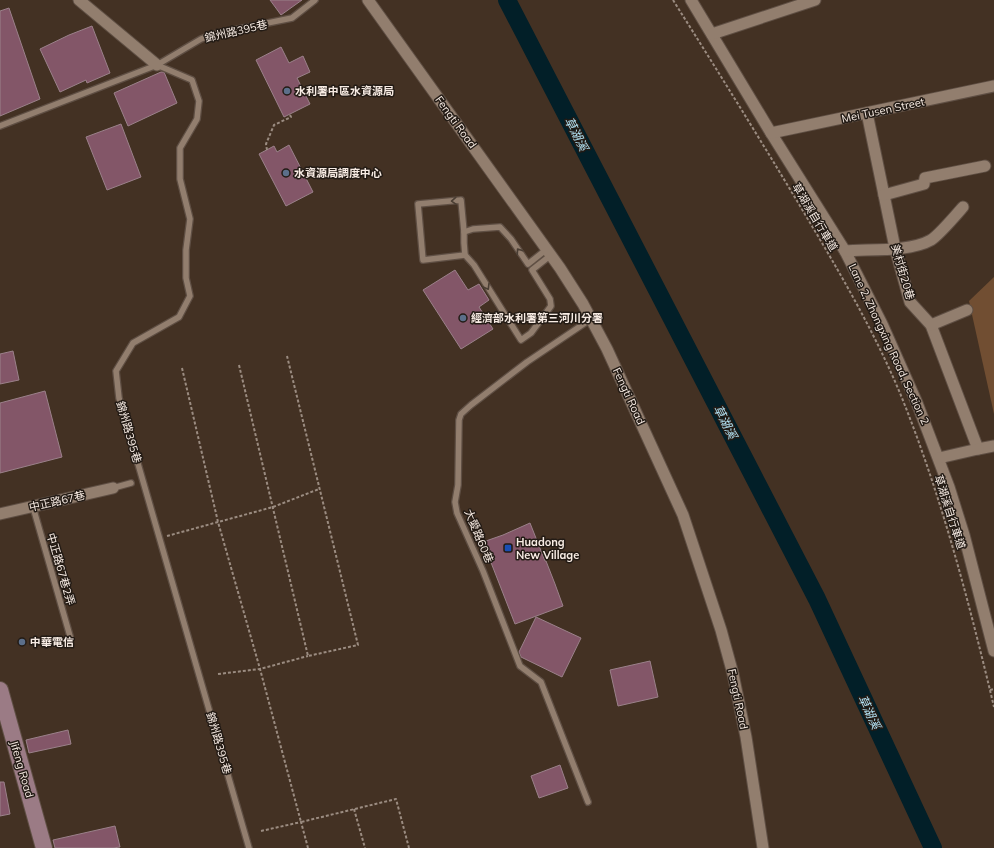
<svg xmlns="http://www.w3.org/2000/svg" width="994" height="848" viewBox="0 0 994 848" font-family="Mulish,'Noto Sans TC',sans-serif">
  <rect width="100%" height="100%" fill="#433123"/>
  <!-- green -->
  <path fill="#714e32" d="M994,277V414L969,301Z"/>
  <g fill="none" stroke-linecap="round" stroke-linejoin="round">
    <!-- river -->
    <path stroke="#021f28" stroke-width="18" d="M507,0L817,599L933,848"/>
  </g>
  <!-- building -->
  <g fill="#835668" stroke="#9b818a">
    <path d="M270,0H302L281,15Z"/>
    <path d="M9,8L40,99L0,116V11Z"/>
    <path d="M92,26L110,73L87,83L86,80L60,92L40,49L69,35Z"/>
    <path d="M281,47L289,63L303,56L310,72L297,78L310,104L284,117L256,60Z"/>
    <path d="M161,72H164L177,103L128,126L114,93Z"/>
    <path d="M121,124L141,177L107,190L86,137Z"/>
    <path d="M289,145L313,192L286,206L259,154L274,146L277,152Z"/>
    <path d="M455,270L468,290L479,284L489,300L479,307L493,329L461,349L423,290Z"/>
    <path d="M13,351L19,380L0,384V354Z"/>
    <path d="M45,391L62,457L0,473V403Z"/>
    <path d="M530,523L545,561H546L555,584L563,606L515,624L483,542L503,535Z"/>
    <path d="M536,617L581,638L562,677L521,657L519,652Z"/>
    <path d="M650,661L658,697L618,706L610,670Z"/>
    <path d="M68,730L71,744L29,753L26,740Z"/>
    <path d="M560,765L568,788L539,798L531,776Z"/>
    <path d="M0,782H4L10,814L0,816Z"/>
    <path d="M115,826L120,847L113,848H55L53,840Z"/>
  </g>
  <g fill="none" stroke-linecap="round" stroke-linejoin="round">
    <defs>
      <g id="lane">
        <path d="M157,65L201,39L214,34L292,18L315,0"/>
        <path d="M0,126L157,65L192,80L199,101L197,119L180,148V179L190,219L186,250V278L190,296L179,317L133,343L116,371L119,398L249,848"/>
        <path d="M464,232L461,200L418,204L423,260L465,255"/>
        <path d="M547,249L528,264L511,239L500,227L473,229L464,232V243L465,255L474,265L521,340L531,333L551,306L550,299L532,270L551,255"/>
        <path d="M113,488L131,483"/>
        <path d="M33,507L70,636"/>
        <path d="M588,802L541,682L520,666L483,571L457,513L455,502L458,485L459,420L461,414L471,405L527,362L591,319"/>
      </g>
      <g id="street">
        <path d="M79,0L157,65"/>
        <path d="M368,0L560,268L583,304L607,349L683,515L721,630L733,674L746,737L763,848"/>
        <path d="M691,0L771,133L845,251L882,324L917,403L949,487L964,535L994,651"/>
        <path d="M712,34L815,0"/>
        <path d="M867,113L895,248L910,302L931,325L978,449L994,446"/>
        <path d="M771,133L994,86"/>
        <path d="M884,195L924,184L925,178L985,166"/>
        <path d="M845,251C869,249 910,252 931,240C939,235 956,215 963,207"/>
        <path d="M931,325L967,310"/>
        <path d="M939,458L978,449"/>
        <path d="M0,514L113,488"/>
      </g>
      <path id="secondary" d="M0,690L44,848"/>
    </defs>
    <!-- lane casing -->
    <use href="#lane" stroke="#5f4f44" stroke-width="8"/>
    <!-- street casing -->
    <use href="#street" stroke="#5f4f44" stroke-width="13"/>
    <!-- secondary casing -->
    <use href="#secondary" stroke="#5f4f44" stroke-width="18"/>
    <!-- path -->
    <g stroke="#9b8c81" stroke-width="2" stroke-dasharray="3 2" stroke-linecap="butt">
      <path d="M673,0C719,73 765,147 809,221C843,278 877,337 902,398C942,498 969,602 994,707"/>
      <path d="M267,150L266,144L274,125L291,117L290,115"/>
      <path d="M239,365L308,656L358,645L287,356"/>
      <path d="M182,368L218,522L260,669L301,822L396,799L409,848"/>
      <path d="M167,536L273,507L319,489"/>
      <path d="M218,674L260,669L308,656"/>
      <path d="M990,690L994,689"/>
      <path d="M354,809L365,848"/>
      <path d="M261,831L301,822L308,848"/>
    </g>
    <!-- lane -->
    <use href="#lane" stroke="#927e6e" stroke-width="5.5"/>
    <!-- street -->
    <use href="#street" stroke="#927e6e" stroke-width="11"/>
    <!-- secondary -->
    <use href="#secondary" stroke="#9b7b85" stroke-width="16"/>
  </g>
  <!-- one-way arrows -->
  <defs><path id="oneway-chevron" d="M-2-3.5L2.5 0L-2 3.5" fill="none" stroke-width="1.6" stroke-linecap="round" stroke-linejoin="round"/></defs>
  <g stroke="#4a3e34">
    <use href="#oneway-chevron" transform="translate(454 201) rotate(176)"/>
    <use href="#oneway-chevron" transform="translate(519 251) rotate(-124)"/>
    <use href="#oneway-chevron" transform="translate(487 287) rotate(59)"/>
  </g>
  <!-- markers -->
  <g fill="#5c6f8a" stroke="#231b15" stroke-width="1.5">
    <circle cx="287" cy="91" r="4"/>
    <circle cx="286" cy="173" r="4"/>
    <circle cx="463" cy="318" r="4"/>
    <circle cx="22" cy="642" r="4"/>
  </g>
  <rect fill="#1a4fb4" stroke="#231b15" stroke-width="1.5" x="504" y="544" width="8" height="8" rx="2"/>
  <g text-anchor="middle" stroke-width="3" stroke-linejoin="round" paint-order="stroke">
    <!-- street labels -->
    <g font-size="11" fill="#f8ece4" stroke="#231b15">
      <text transform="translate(236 31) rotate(-13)" y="4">錦州路395巷</text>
      <text transform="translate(883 110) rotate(-12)" y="4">Mei Tusen Street</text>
      <text transform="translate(456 122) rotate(54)" y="4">Fengti Road</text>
      <text transform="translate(815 217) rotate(59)" y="4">草湖溪自行車道</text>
      <text transform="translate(903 272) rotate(74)" y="4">美村街20巷</text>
      <text transform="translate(889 344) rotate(65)" y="4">Lane 2, Zhongxing Road, Section 2</text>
      <text transform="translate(629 396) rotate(65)" y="4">Fengti Road</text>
      <text transform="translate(129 432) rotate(74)" y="4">錦州路395巷</text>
      <text transform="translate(57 501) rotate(-13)" y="4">中正路67巷</text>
      <text transform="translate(950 512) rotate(72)" y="4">草湖溪自行車道</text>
      <text transform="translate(479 536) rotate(67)" y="4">大愛路60巷</text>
      <text transform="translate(61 569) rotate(74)" y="4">中正路67巷2弄</text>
      <text transform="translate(738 699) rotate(78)" y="4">Fengti Road</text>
      <text transform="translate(219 743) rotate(74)" y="4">錦州路395巷</text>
      <text transform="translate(22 769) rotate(74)" y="4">Jifeng Road</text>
    </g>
    <!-- poi labels -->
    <g font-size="11" font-weight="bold" fill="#f8ece4" stroke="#231b15" text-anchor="start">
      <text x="295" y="95">水利署中區水資源局</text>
      <text x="294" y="177">水資源局調度中心</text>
      <text x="471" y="322">經濟部水利署第三河川分署</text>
      <text x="516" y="546">Huadong<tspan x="516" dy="13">New Village</tspan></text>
      <text x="30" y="646">中華電信</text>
    </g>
    <!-- water labels -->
    <g font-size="12" font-style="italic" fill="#b5e6f8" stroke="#231b15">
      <text transform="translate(576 134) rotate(63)" y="4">草湖溪</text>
      <text transform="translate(725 422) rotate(63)" y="4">草湖溪</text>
      <text transform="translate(869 712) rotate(65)" y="4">草湖溪</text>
    </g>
  </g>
</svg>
